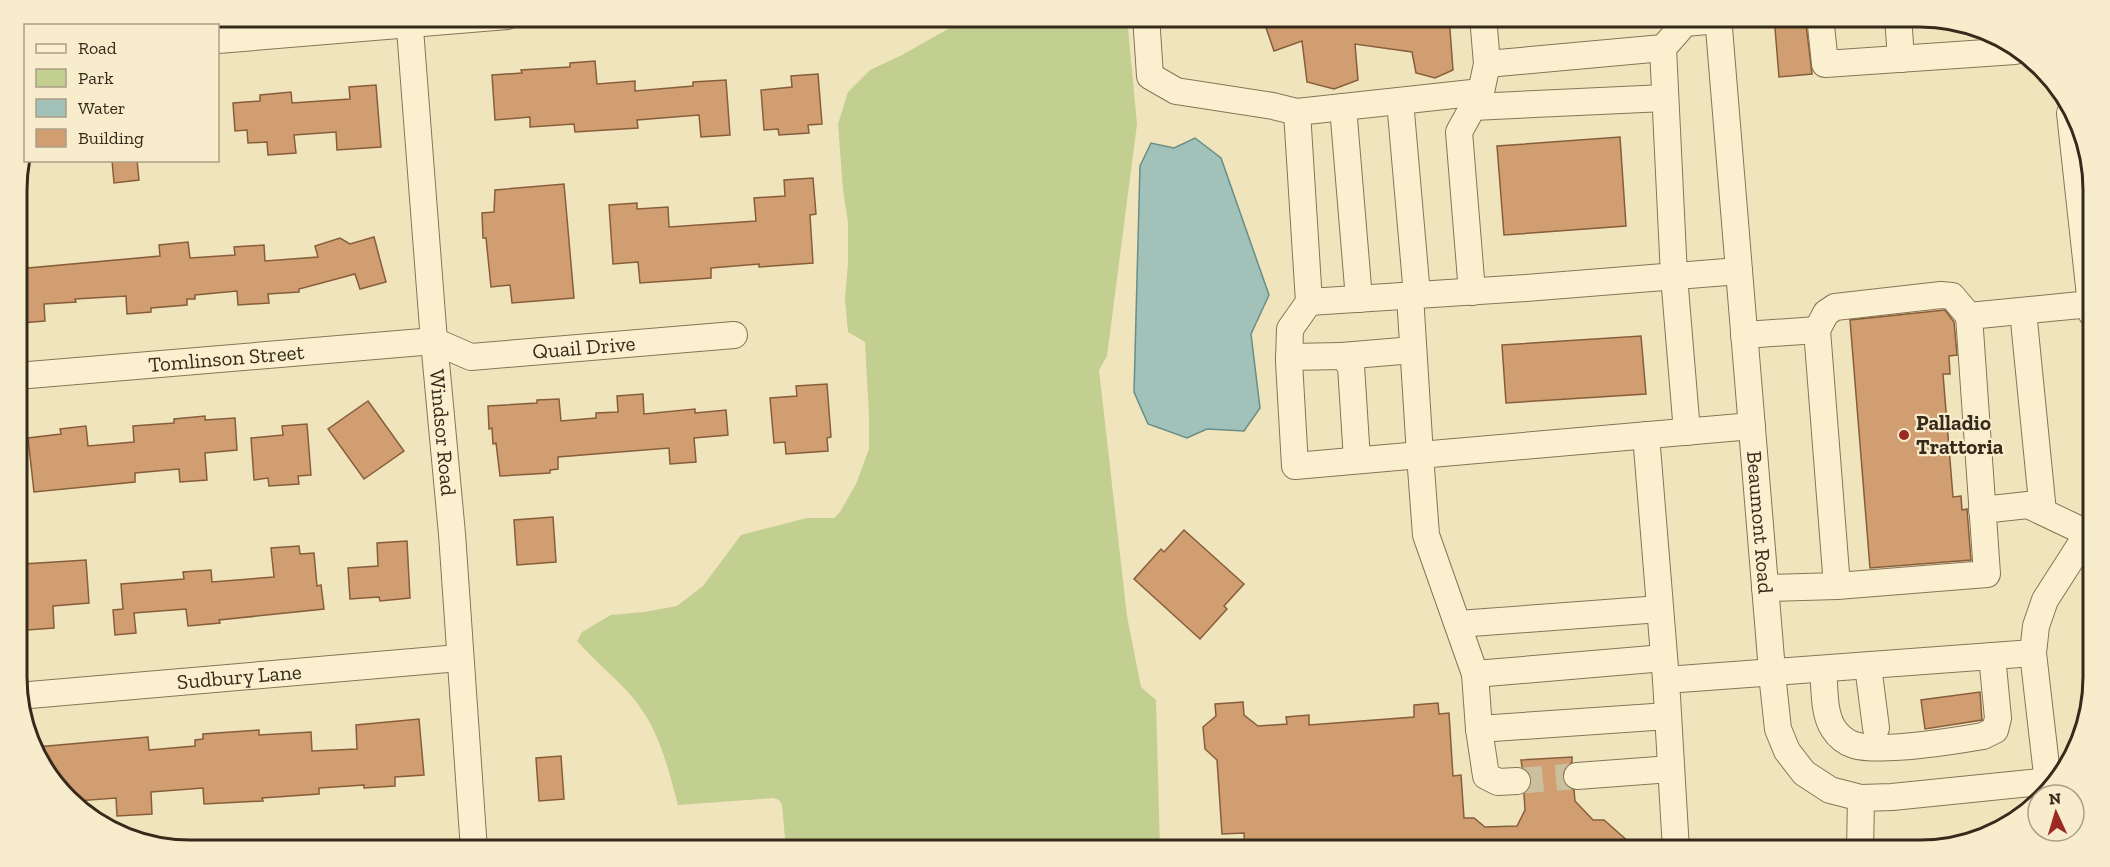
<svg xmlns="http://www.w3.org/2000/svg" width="2110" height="867" viewBox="0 0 2110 867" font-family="'Zilla Slab',serif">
  <rect width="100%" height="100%" fill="#f0e4bd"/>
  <!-- green -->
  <path fill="#c3ce91" d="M969,17H1127L1137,124L1107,356L1099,370L1127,616L1141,687L1156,700L1160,850H786L782,805L779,800L773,798L678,805C667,764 658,724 627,691C611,674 593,659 577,641L582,632L611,615L644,612L677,606L703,586L741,535L807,518H834L840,512L856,484L869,449V416L865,342L848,332L845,299L848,263V223L843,190L838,124L848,92L870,70L902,55Z"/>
  <!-- water -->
  <path fill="#a1c1b9" stroke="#688e87" stroke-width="1.5" d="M1195,138L1221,158L1269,295L1251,334L1260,408L1244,431L1207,429L1187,438L1148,424L1134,392L1140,166L1151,143L1174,148Z"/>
  <!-- building -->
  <g fill="#d09e71" stroke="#885e3a" stroke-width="1.5">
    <path d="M1262,16H1449L1453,70L1435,78L1416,73L1412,52L1355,44L1358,80L1334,89L1307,82L1302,41L1274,51Z"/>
    <path d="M1774,16H1805L1812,74L1779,77Z"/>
    <path d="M595,61L597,84L635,81V91L693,86V82L726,80L730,135L701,137L699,115L637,120L638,128L575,132L574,124L530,127V117L495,120L492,75L522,73L521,70L570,67V63Z"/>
    <path d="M818,74L822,124L808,125L809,133L779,135L778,129L764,130L761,90L792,87L791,76Z"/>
    <path d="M376,85L381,147L337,150L336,132L294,135L296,153L268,155L267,142L248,143L247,130L235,131L233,103L260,101V95L291,92L292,103L350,99L349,87Z"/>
    <path d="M1620,137L1626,226L1504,235L1497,146Z"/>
    <path d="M112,160H137L139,180L114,183Z"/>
    <path d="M813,178L816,214L810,215L813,263L759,267V264L711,268V278L640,283L638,262L613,264L609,205L637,203V209L668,207L669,227L756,221L754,198L785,196L784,180Z"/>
    <path d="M564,184L574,298L512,303L510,285L491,287L486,238H483L482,213L494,212L495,190Z"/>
    <path d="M374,237L386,282L360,289L355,274L299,289V292L268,294L269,303L238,305L237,291L195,295V299H187V305L151,308V312L127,314L126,296L75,299L76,302L44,304L45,321L21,323L17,269L160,256L159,245L188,242L190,258L235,255L234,247L264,245L265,261L318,257L315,246L340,238L350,244Z"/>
    <path d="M1945,310L1954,322L1957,355L1949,356L1950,374H1943L1953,497L1961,496L1962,510L1967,509L1971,560L1870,568L1850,320Z"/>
    <path d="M1641,336L1646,394L1506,403L1502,345Z"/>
    <path d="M827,384L831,437L827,438L828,451L786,454L785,442L774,443L770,398L797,396L796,386Z"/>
    <path d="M643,394L644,414L695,409V413L726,410L728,435L694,438L696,462L670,464L669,448L558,457V469L550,470V473L500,476L496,443L493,444L492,428L489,429L488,406L537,403V400L559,399L561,421L596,418V413L618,412L617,396Z"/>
    <path d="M368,401L404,451L364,479L328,429Z"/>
    <path d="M205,416V420L235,418L237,450L205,453L207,480L180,482L179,469L135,473V482L34,492L28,438L61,434L60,429L86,426L88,446L134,442L133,426L174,423V419Z"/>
    <path d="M307,424L311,475L298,476L299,484L269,486L268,478L254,480L251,438L283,435L282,426Z"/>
    <path d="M553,517L556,562L517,565L514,520Z"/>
    <path d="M1184,530L1244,584L1224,606L1227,609L1200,639L1134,579L1161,549L1164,552Z"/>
    <path d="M407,541L410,598L380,601L379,597L350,599L348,568L378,566L377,543Z"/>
    <path d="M299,546L300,554L314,553L317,586L321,585L324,609L219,620L220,623L188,626L186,609L134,613L136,633L115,635L113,610L123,609L121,584L184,579L183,572L211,570L212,582L274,577L271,548Z"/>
    <path d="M86,560L89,603L53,606L54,628L27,630L23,564Z"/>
    <path d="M1980,692L1982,720L1925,729L1921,700Z"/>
    <path d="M1243,702L1244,715L1258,726L1287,724L1286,717L1309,715V725L1414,717V705L1438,703L1439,714L1449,713L1453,776L1461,775L1464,818H1474L1485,827L1517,826L1525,810L1524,794L1530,788L1532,781L1529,772L1522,767L1521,760L1572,757V762L1564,769L1562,777L1565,785L1574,790L1575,801L1593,820H1604L1638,850H1473L1466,844L1376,850H1353L1349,847L1303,850H1245L1244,833L1222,834L1217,760L1205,749L1203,727L1216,716L1215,704Z"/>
    <path d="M419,719L424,775L395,777V786L364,788V785L319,788V794L262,798L263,801L204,804L203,788L151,792L152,814L117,816L116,798L76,801L52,783L37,747L148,737L149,750L195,746V740L203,739V734L259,730V735L311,732L312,751L357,749L356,725Z"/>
    <path d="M561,756L564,799L539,801L536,758Z"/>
  </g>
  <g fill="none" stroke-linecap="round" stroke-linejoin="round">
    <!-- minor-tunnel -->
    <path stroke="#cbbf9d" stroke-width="26" stroke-dasharray="26 13" stroke-linecap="butt" d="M1517,781L1577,776"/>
    <defs>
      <g id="minor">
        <path id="s1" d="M409,16L434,341L452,534L474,850"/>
        <path d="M1146,16L1150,76L1176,91L1273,106L1297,112L1481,92"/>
        <path id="s2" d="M1718,16L1773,683L1778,729L1787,751L1804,773L1830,790L1861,798L1892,797L2050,781"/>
        <path d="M1820,16L1825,64L2015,51"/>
        <path d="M1898,16L1901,59"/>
        <path d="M218,40L507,16"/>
        <path d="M1663,48L1674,276L1687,432"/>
        <path d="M1487,64L1663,48L1685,23L1718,20"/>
        <path d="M1400,101L1417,295"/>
        <path d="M1343,107L1359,299"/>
        <path d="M1473,107L1665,98"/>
        <path d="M1297,112L1309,302L1290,329L1289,362L1295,466L1420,455L1410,296"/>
        <path d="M2070,113L2092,314"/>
        <path d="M1472,292L1459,132L1481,92L1487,64L1483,16"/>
        <path d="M1309,302L1526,288L1739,271"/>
        <path d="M2023,311L2043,512"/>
        <path d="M1817,330L1826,313L1835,307L1941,295L1952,296L1969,316"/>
        <path d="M1744,335L1817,330L1837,586L1765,588"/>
        <path d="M1342,356L1413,350"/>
        <path d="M1289,357L1342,356L1351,366L1357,460"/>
        <path id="s3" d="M17,376L434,341L471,357L734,335"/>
        <path d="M1646,435L1666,680"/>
        <path d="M1982,510L2028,505L2089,534"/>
        <path d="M1837,586L1987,574L1969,316L2091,304"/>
        <path d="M1458,624L1660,609"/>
        <path d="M1868,666L1876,728"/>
        <path d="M1823,669C1825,687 1823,712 1833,728C1838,736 1845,742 1854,745C1881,753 1954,741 1983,736L1995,730L1998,718L1992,656"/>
        <path d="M1475,674L1664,658"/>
        <path id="s4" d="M18,696L459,658"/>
        <path d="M1668,716L1479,729L1475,674L1426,535L1420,455L1752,426"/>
        <path d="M1479,729L1486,776L1498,782L1517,781"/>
        <path d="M1577,776L1671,769"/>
        <path d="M2048,783L2033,653L2036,626L2045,600L2093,525"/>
        <path d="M1676,850L1666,680L2033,653"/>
        <path d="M1860,850L1861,798"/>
      </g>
    </defs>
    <!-- minor casing -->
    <use href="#minor" stroke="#887455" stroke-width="28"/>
    <!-- minor -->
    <use href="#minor" stroke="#faf0d0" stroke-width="26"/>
  </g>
  <!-- markers -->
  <circle fill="#9a2a23" stroke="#f7edcd" stroke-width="2" cx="1904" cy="435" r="6"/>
  <g text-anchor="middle" stroke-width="4.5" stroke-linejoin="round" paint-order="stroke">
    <!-- street labels -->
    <g font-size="21" fill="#372a1b" stroke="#f7edcd">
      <text dy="7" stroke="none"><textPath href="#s3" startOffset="572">Quail Drive</textPath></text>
      <text dy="7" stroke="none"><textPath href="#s3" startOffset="210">Tomlinson Street</textPath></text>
      <text dy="7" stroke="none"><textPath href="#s1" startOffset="418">Windsor Road</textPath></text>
      <text dy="7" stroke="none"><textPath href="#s2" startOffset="508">Beaumont Road</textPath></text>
      <text dy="7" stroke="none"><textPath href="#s4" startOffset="222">Sudbury Lane</textPath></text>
    </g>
    <!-- poi labels -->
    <g font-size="21" font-weight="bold" fill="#372a1b" stroke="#f7edcd" text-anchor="start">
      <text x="1916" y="430">Palladio<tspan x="1916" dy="24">Trattoria</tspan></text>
    </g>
  </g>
  <!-- crop -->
  <path d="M0 0H2110V867H0ZM190 27H1920A163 163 0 0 1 2083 190V677A163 163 0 0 1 1920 840H190A163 163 0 0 1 27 677V190A163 163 0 0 1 190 27Z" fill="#f7edcd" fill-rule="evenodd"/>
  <path fill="none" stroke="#372a1b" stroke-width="3" d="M190 27H1920A163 163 0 0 1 2083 190V677A163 163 0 0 1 1920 840H190A163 163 0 0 1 27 677V190A163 163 0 0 1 190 27Z"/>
  <!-- legend -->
  <rect x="24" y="24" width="195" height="138" fill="#f7edcd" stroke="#aa9f86" stroke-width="1.5"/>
  <rect x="36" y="44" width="30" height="9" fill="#faf0d0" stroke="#aa9f86" stroke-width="1.5"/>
  <text x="78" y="54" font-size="18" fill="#372a1b">Road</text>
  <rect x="36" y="69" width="30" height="18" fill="#c3ce91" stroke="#aa9f86" stroke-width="1.5"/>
  <text x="78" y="84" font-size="18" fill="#372a1b">Park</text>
  <rect x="36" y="99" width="30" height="18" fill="#a1c1b9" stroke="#aa9f86" stroke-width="1.5"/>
  <text x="78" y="114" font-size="18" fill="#372a1b">Water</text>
  <rect x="36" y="129" width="30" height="18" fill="#d09e71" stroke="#aa9f86" stroke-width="1.5"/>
  <text x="78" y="144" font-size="18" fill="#372a1b">Building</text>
  <!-- north arrow -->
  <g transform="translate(2056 813) rotate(356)"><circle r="28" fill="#f7edcd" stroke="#aa9f86" stroke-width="1.5"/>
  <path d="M0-4.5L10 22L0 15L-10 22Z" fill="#9a2a23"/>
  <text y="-9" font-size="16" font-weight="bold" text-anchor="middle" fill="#372a1b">N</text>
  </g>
</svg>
